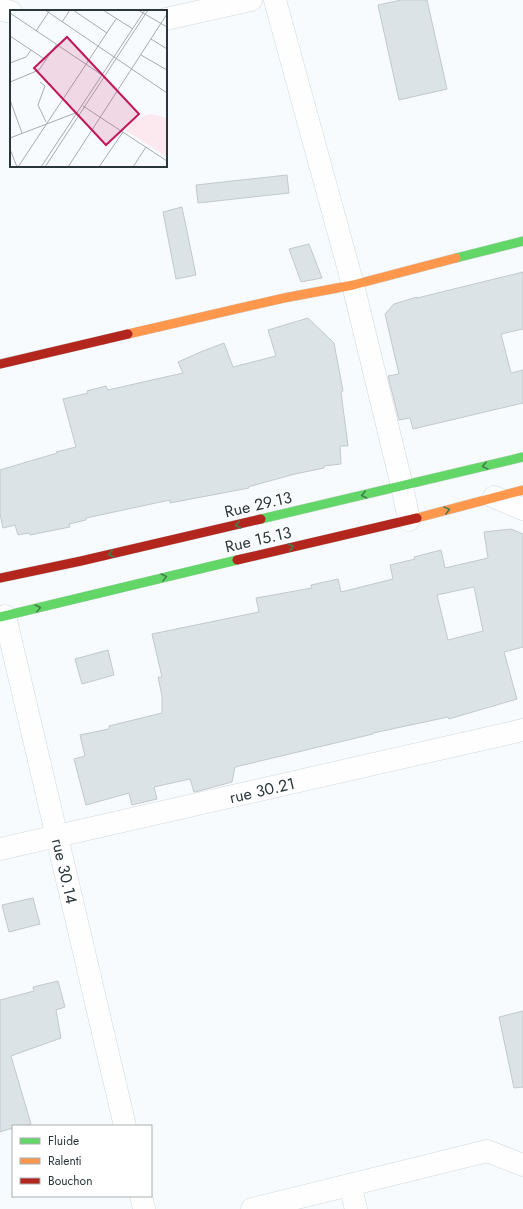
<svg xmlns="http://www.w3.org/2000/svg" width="523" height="1209" viewBox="0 0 523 1209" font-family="Jost,sans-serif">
  <rect width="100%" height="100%" fill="#f8fbfd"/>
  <!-- building -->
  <g fill="#dbe3e6" stroke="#c2c9cc" fill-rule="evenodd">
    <path d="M401,0H427L447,89L399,100L378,5Z"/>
    <path d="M287,175L289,193L198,203L196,185Z"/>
    <path d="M182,207L196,275L176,279L163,212Z"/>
    <path d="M309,244L322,278L301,282L289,249Z"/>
    <path d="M523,272V329L501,334L511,373L523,370V403L413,429L410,418L399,420L388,376L399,374L385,314L392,306L394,304L417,297V298Z"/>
    <path d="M308,318L334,343L343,391L341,392L348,446H340L341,464L324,466V468L295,474L248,487L249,488L170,503V500L86,518V520L69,524L70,527L30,535L29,533L18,535L15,525L3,528L0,514V470L57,453L56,452L76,447L63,399L88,393L87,391L106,386L108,390L183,373L178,362L203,351L224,343L233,367L276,356L268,330Z"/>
    <path d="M511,529L523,534V647L504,652L517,699L449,719L448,717L373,733V734L235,767L232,782L195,792H194L190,779L154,787L157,799L132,805L129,793L86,805L74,759L85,756L80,735L109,729V726L162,713V696L158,677H162L152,634L259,612L256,598L312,588L311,585L338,579L341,592L393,579L390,565L415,559L414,557L441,550L445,568L488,558L484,532ZM474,587L483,631L448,640L437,595Z"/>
    <path d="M108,650L114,675L82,684L75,659Z"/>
    <path d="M33,898L40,924L9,932L2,905Z"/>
    <path d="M58,981L65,1007L56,1010L61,1038L11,1056L31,1124L22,1126H13V1128L0,1132V1000L34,991L33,987Z"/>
    <path d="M523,1011V1087L514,1088L499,1017Z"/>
  </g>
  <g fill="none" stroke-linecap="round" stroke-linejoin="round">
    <defs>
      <g id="street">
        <path d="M275,0L353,285L402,486L409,520"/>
        <path d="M0,9L11,12"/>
        <path d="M166,19L251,0"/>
        <path d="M494,497L523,509"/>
        <path d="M5,616L125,1126"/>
        <path d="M0,849L523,730"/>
        <path d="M350,1185L356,1209"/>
        <path d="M141,1196L144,1209"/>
        <path d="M252,1209L487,1151L523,1165"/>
      </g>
      <g id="fast">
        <path d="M456,258L523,241"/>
        <path d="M261,519L523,457"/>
        <path d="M0,617L237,560"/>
      </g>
      <g id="slow">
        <path d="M128,334L284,298L353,285L456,258"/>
        <path d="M417,518L523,490"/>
      </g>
      <g id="jam">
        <path d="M0,364L128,334"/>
        <path d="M237,560L417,518"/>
        <path d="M0,578L81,561L261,519"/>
      </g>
    </defs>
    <!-- street casing -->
    <use href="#street" stroke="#d1d8db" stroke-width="23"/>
    <!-- fast casing -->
    <use href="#fast" stroke="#d1d8db" stroke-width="10"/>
    <!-- slow casing -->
    <use href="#slow" stroke="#d1d8db" stroke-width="10"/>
    <!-- jam casing -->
    <use href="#jam" stroke="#d1d8db" stroke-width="10"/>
    <!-- street -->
    <use href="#street" stroke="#fefeff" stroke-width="22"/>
    <!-- fast -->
    <use href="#fast" stroke="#63d668" stroke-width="9"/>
    <!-- slow -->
    <use href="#slow" stroke="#ff974d" stroke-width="9"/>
    <!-- jam -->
    <use href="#jam" stroke="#b3261e" stroke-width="9"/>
  </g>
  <!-- one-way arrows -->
  <defs><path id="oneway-chevron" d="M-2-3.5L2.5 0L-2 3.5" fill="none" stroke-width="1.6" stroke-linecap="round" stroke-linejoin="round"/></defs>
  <g stroke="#437e4f">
    <use href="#oneway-chevron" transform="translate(485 466) rotate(166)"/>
    <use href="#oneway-chevron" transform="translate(364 495) rotate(167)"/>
    <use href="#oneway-chevron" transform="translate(447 510) rotate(-15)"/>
    <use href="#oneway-chevron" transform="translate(238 525) rotate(167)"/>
    <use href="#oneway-chevron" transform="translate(291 547) rotate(-13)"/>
    <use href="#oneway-chevron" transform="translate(111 554) rotate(167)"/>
    <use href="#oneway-chevron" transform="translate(164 577) rotate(-14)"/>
    <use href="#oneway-chevron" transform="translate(38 608) rotate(-14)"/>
  </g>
  <g text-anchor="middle" stroke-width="3" stroke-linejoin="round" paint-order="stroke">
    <!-- street labels -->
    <g font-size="16" fill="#29363a" stroke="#fff">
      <text transform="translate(258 504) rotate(-13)" y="6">Rue 29.13</text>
      <text transform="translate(258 539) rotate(-13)" y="6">Rue 15.13</text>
      <text transform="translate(262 790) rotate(-13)" y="6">rue 30.21</text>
      <text transform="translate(65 871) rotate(77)" y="6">rue 30.14</text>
    </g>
  </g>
  <!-- overview -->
  <g transform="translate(10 10)">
    <rect width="157" height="157" fill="#f8fbfd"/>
    <path d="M141,104L157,108V147L115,120L124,109Z" fill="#fce9ef"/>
    <path fill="none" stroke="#a5acaf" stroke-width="1" d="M35,0L157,83M63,0L97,23M93,0L123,19M128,0L157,17M0,3L92,65M52,12L60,0M26,21L40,0M0,26L36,50M141,29L157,39M131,45L157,60M0,53L16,47L21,40M0,72L29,60L46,35M30,72L35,76L28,95L36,112M0,90L12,123M73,96L157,151M0,128L68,102M0,139L7,157M8,157L106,9M31,157L135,0M35,157L138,0M58,157L157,4M89,157L113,122M123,157L136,137"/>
    <path fill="#c2185b" fill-opacity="0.15" stroke="#c2185b" stroke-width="2" d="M57,27L129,104L96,135L24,58Z"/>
    <rect width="157" height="157" fill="none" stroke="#29363a" stroke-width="2"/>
  </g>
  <!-- legend -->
  <rect x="12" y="1125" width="140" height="72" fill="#ffffff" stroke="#a9afb0"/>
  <rect x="20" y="1138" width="20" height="6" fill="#63d668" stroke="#a9afb0"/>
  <text x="48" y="1145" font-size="12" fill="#29363a">Fluide</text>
  <rect x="20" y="1158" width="20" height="6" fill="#ff974d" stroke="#a9afb0"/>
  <text x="48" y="1165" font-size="12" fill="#29363a">Ralenti</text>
  <rect x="20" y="1178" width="20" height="6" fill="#b3261e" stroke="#a9afb0"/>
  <text x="48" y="1185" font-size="12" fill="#29363a">Bouchon</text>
</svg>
